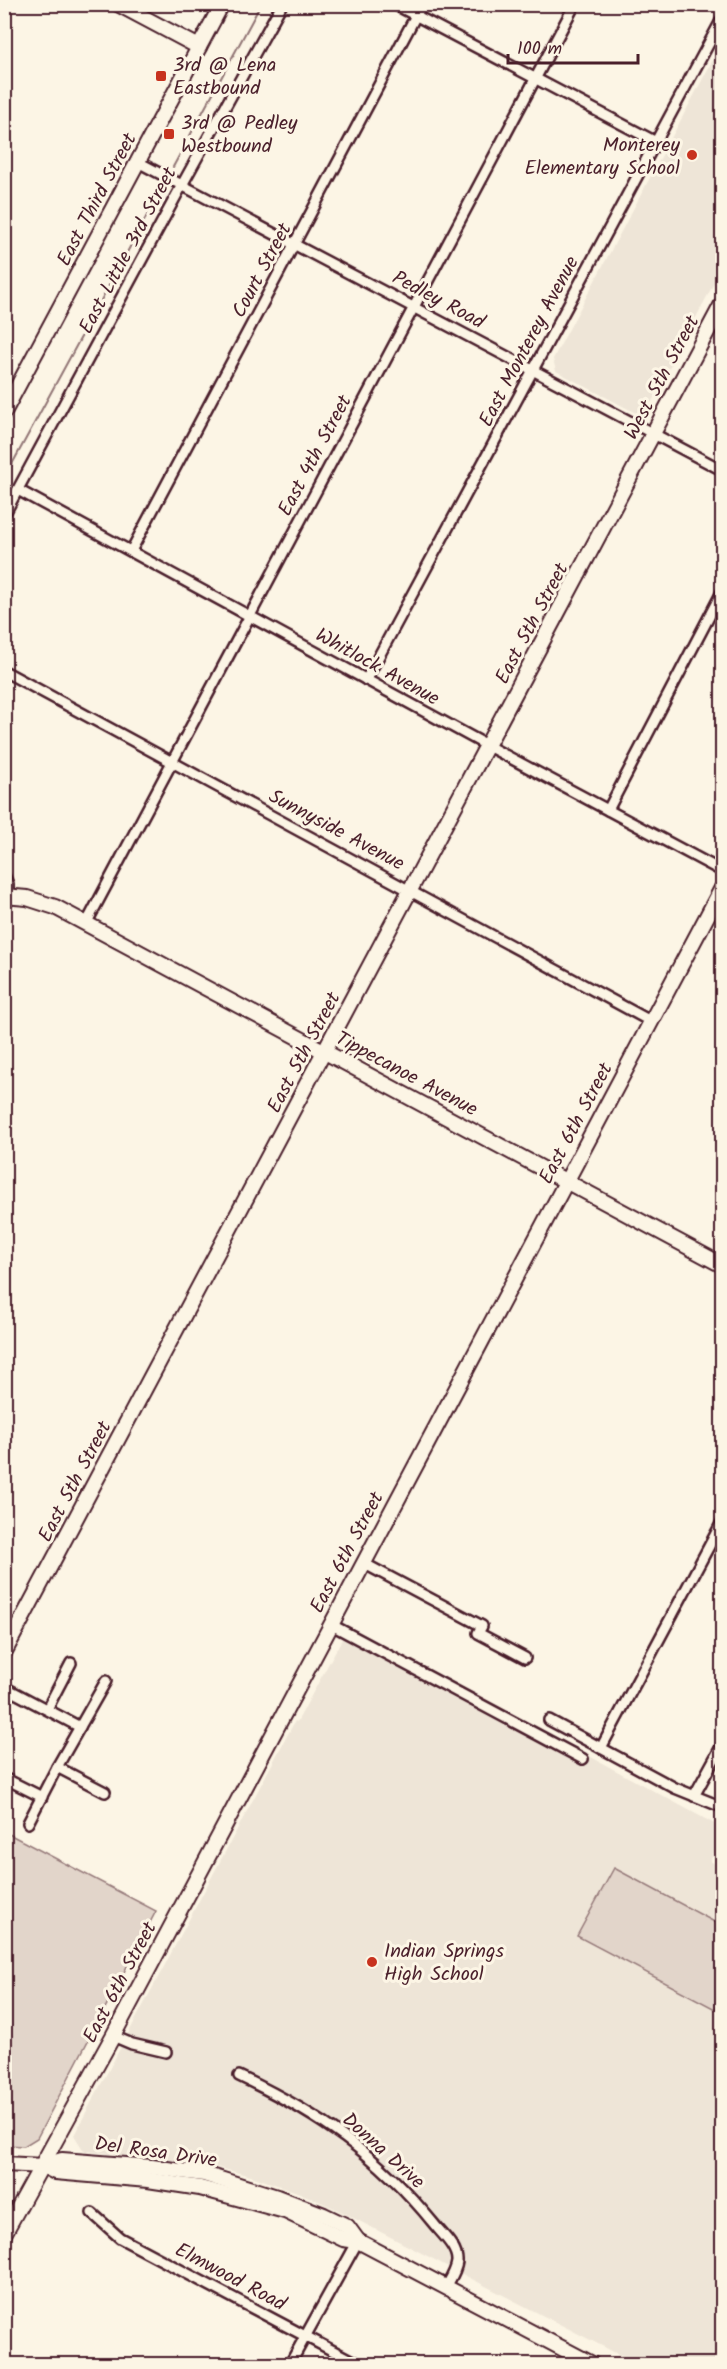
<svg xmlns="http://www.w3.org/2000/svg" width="727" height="2369" viewBox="0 0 727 2369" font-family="Kalam,sans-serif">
  <rect width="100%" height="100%" fill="#fcf5e5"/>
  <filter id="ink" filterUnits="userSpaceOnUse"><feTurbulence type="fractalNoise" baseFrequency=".0167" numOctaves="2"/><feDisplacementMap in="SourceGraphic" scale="12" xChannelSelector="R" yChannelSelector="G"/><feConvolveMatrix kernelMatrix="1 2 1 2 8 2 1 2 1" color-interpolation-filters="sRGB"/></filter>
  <g filter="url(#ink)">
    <!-- built -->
    <g fill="#eee5d7">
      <path d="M722,43V268L648,409L636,413L556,371L553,359Z"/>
      <path d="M349,1626L722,1828V1837L710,1861L722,1868V2364H637L336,2209L300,2193L251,2176L200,2163L84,2151L74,2135L295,1721L297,1722Z"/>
    </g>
    <!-- green -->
    <g fill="#e2d5ca" stroke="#967a7a" stroke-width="1.5">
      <path d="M5,1832L156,1911L37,2138L24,2146L5,2145Z"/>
      <path d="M614,1868L722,1926V1995L715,2009L577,1936Z"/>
    </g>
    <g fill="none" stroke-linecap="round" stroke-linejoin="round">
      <!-- stream -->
      <g stroke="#917474" stroke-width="2">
        <path d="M173,167L261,4"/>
        <path d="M4,479L163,186"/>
      </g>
      <defs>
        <g id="street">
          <path d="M394,4L656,142"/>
          <path d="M138,162L722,470"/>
          <path d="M18,490L488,746L722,871"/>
          <path d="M4,515L182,185L282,4"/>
          <path d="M131,551L422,4"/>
          <path d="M4,671L652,1022"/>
          <path d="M366,680L722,19"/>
          <path d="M608,810L722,592"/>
          <path d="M4,875L8,884V896"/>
          <path d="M86,924L575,4"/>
          <path d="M363,1563L482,1626L478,1633L525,1658"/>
          <path d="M330,1624L583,1759"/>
          <path d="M4,1687L80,1727"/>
          <path d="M47,1709L71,1663"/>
          <path d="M549,1720L675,1788L722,1807"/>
          <path d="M601,1748L722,1522"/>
          <path d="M57,1767L106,1681"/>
          <path d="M4,1778L42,1797"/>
          <path d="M694,1796L722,1745"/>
          <path d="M28,1823L57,1767L105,1792"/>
          <path d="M113,2036L132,2044L166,2052"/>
          <path d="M239,2076C319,2114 377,2154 434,2224C442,2234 458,2248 457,2262C456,2271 450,2280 446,2287"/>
          <path d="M92,2213L120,2238L358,2364"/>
          <path d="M4,2363L7,2364"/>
          <path d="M290,2364L358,2241"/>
        </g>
        <g id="secondary">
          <path d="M118,4L199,47"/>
          <path d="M4,412L222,4"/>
          <path d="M4,896L27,898L55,907L722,1265"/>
          <path d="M4,1653L722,304"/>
          <path d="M4,2164L43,2166L62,2160L152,2167L204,2174L277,2197L324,2215L347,2226L358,2241"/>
          <path d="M43,2166L55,2172L148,2180L200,2188L285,2211L343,2239L358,2241L592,2364"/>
          <path d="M4,2234L113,2036L722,888"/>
        </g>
      </defs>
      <!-- street casing -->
      <use href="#street" stroke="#4a1f2b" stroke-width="14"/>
      <!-- secondary casing -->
      <use href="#secondary" stroke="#4a1f2b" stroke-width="18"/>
      <!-- street -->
      <use href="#street" stroke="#fcf5e5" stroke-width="9"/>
      <!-- secondary -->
      <use href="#secondary" stroke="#fcf5e5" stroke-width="14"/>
    </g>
  </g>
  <!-- markers -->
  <g fill="#c8321e" stroke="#fcf5e5" stroke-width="2">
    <rect x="155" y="70" width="12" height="12" rx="3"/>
    <rect x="163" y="128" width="12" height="12" rx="3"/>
    <circle cx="692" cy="155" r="6"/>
    <circle cx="372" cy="1962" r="6"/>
  </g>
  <g text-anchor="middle" stroke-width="6" stroke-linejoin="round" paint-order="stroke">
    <!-- poi labels -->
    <g font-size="20" fill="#4a1f2b" stroke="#fcf5e5" text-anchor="start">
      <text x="173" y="71">3rd @ Lena<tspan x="173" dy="23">Eastbound</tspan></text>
      <text x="181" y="129">3rd @ Pedley<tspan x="181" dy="23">Westbound</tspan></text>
      <text x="680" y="151" text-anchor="end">Monterey<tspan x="680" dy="23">Elementary School</tspan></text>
      <text x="384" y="1957">Indian Springs<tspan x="384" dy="23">High School</tspan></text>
    </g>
    <!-- street labels -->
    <g font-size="20" fill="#4a1f2b" stroke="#fcf5e5">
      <text transform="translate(96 199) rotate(-62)" y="7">East Third Street</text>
      <text transform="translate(127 250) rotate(-62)" y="7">East Little 3rd Street</text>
      <text transform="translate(261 270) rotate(-62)" y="7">Court Street</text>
      <text transform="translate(439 299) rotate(28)" y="7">Pedley Road</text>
      <text transform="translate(528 341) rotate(-62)" y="7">East Monterey Avenue</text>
      <text transform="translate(661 377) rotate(-62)" y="7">West 5th Street</text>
      <text transform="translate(314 455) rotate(-62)" y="7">East 4th Street</text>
      <text transform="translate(531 623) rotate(-62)" y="7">East 5th Street</text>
      <text transform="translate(378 666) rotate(29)" y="7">Whitlock Avenue</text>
      <text transform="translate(337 829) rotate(28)" y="7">Sunnyside Avenue</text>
      <text transform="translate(303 1052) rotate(-62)" y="7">East 5th Street</text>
      <text transform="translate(407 1073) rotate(28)" y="7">Tippecanoe Avenue</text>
      <text transform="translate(575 1123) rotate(-62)" y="7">East 6th Street</text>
      <text transform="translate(74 1481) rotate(-62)" y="7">East 5th Street</text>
      <text transform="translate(346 1552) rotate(-62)" y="7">East 6th Street</text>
      <text transform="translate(119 1982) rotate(-62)" y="7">East 6th Street</text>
      <text transform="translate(384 2150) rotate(42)" y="7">Donna Drive</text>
      <text transform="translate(156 2151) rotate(8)" y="7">Del Rosa Drive</text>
      <text transform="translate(231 2276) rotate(28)" y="7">Elmwood Road</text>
    </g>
  </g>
  <!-- margin -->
  <rect width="727" height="2369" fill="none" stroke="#fcf5e5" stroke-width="24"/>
  <rect x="12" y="12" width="703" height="2345" fill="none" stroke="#4a1f2b" stroke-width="2" filter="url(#ink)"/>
  <!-- scale -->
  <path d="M508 54v9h130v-9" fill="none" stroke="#4a1f2b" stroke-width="3"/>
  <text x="517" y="54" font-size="18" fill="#4a1f2b" stroke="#fcf5e5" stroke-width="4.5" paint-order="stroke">100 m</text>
</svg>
